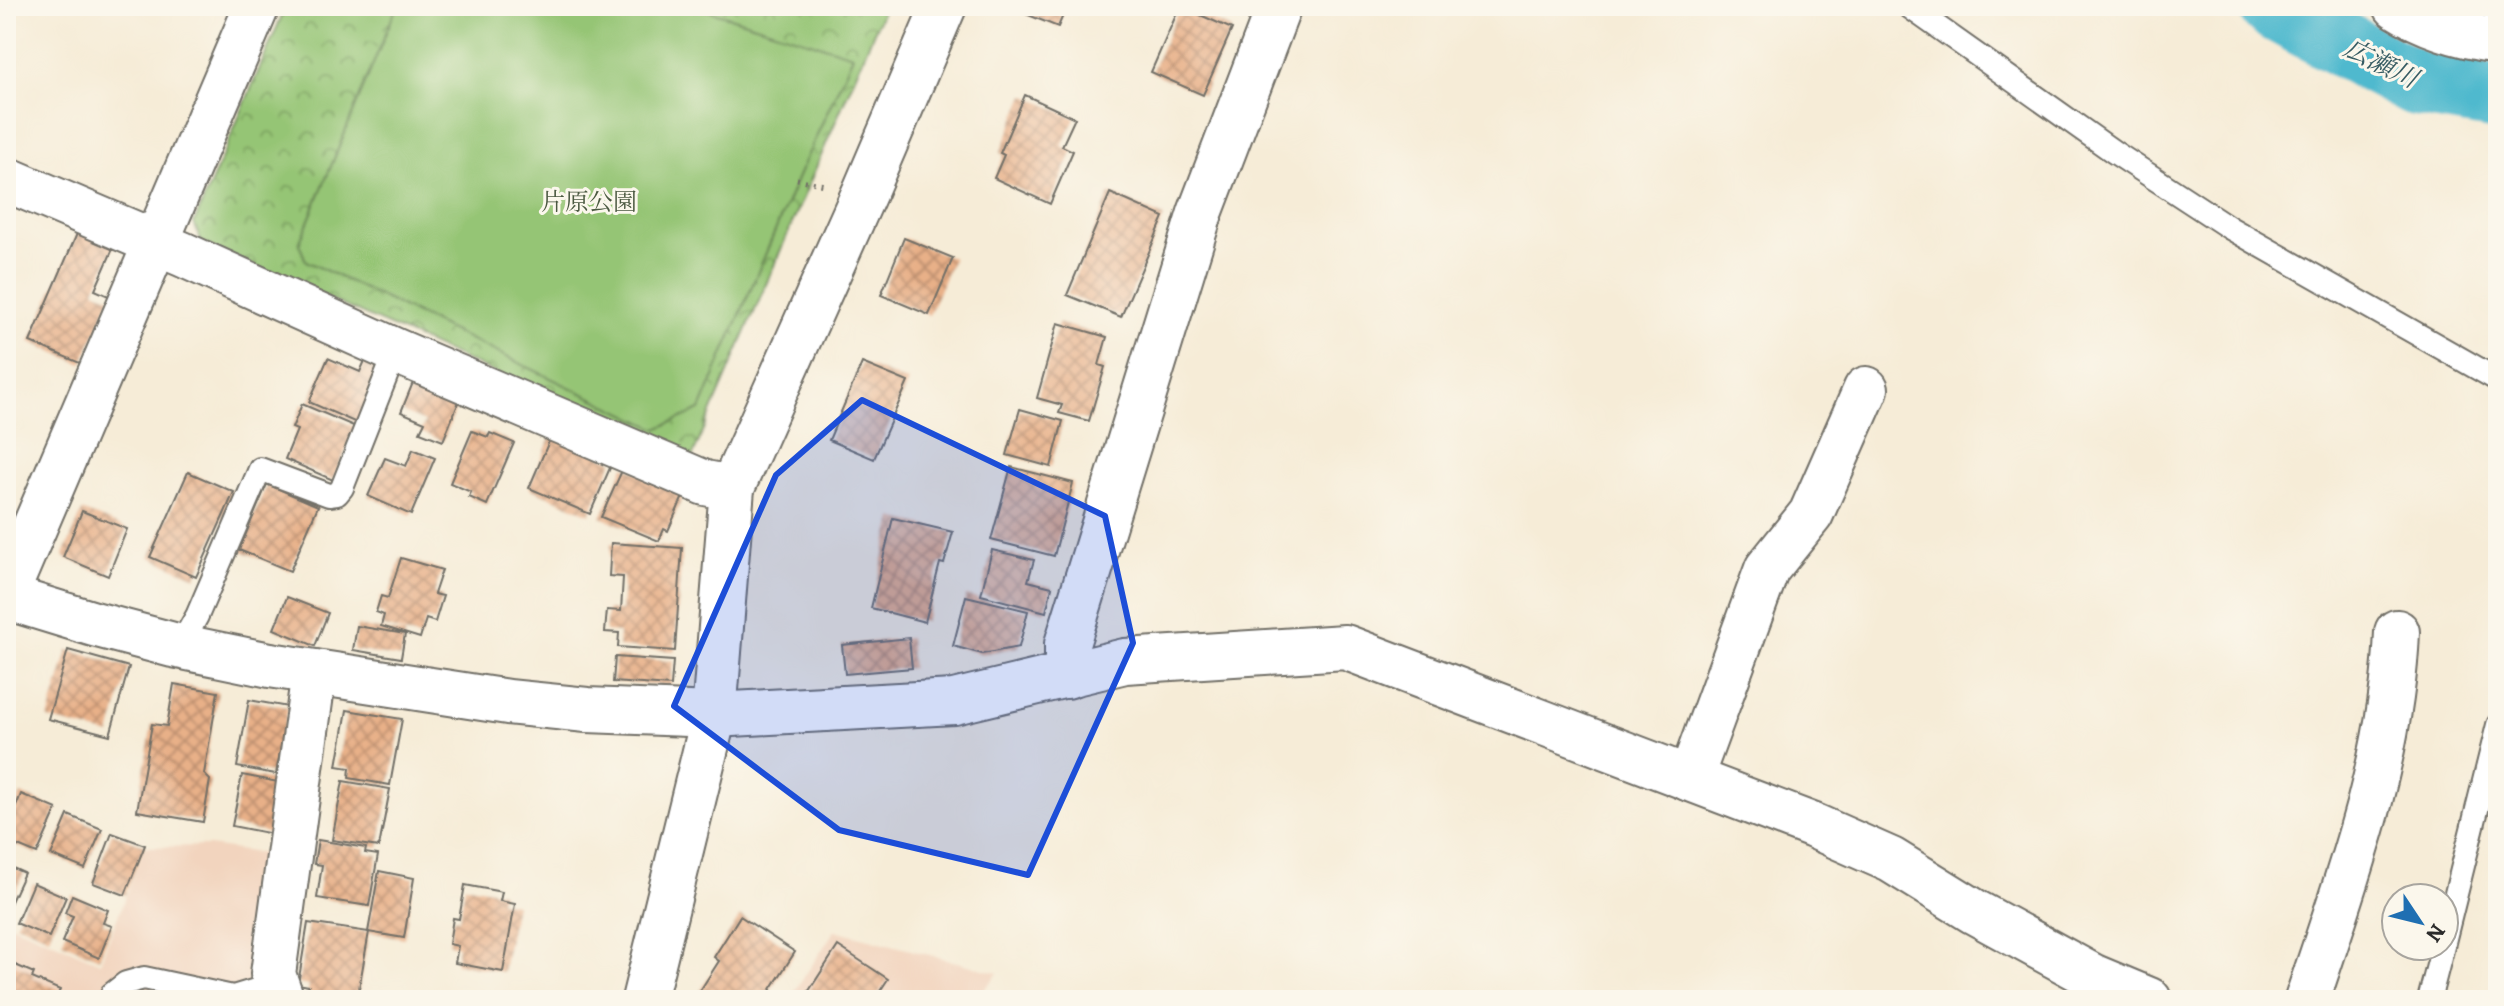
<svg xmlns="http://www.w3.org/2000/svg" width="2504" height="1006" viewBox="0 0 2504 1006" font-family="Alegreya,'Noto Serif JP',serif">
  <defs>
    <pattern id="park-crowns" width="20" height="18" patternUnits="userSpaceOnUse" patternTransform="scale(2)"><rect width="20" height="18" fill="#95c574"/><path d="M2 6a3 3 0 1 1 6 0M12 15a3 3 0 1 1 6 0" fill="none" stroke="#7aa05f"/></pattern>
    <pattern id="water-rules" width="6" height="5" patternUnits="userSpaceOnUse" patternTransform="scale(2)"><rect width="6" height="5" fill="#50b9ce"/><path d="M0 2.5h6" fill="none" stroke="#4397a7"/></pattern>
    <pattern id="building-cross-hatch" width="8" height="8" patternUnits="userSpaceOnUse" patternTransform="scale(2)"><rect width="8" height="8" fill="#e8b088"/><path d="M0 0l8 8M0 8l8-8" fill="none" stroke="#bc8f6f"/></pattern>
  </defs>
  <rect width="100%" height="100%" fill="#fbf7ec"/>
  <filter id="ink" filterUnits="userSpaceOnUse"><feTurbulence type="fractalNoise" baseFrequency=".0125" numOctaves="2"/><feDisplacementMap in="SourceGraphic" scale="16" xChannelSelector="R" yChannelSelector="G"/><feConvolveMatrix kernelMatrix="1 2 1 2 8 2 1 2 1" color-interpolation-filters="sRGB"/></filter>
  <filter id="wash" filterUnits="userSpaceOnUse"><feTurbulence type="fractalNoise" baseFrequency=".006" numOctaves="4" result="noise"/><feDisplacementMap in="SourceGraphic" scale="32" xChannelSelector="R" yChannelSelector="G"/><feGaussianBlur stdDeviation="1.8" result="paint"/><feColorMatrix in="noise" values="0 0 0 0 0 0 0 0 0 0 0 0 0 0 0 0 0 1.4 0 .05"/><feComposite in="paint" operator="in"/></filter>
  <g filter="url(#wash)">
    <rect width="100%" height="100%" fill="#f6ecd7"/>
    <!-- built -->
    <g fill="#f2d4be">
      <path d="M209,846L272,855L263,1000H6V922L100,962L145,847Z"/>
      <path d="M835,930L998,973L975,1000H789Z"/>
    </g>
    <!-- park -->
    <path fill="url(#park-crowns)" stroke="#607850" stroke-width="2" d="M286,6H885L691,460L201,242L194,223Z"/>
    <!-- pitch -->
    <path fill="#95c574" stroke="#607850" stroke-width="2" d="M397,6H694L853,55L797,179L700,410L657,429L306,261L299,244Z"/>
    <!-- water -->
    <path fill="url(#water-rules)" stroke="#3e727c" stroke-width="2" d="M2243,6H2321L2381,40Z"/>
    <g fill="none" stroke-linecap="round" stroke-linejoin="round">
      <!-- river -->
      <path stroke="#50b9ce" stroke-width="66" d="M2271,6L2416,84L2498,98"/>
    </g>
    <g id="blocks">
      <!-- building -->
      <g fill="url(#building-cross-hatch)">
        <path d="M1006,6H1067L1058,27Z"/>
        <path d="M1180,6L1232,29L1203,95L1151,72Z"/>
        <path d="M1025,95L1075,118L1062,146L1073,151L1050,204L994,178L1004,155L1000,153Z"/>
        <path d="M1110,193L1164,217L1121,317L1067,295Z"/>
        <path d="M79,229L115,244L95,290L111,297L82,364L30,342Z"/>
        <path d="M904,238L953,258L929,315L881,295Z"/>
        <path d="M1058,323L1107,337L1099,365L1105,367L1089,421L1059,413L1062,405L1037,398Z"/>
        <path d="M368,354L384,361L361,425L309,402L328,358L360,372Z"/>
        <path d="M862,363L908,382L874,459L829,440Z"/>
        <path d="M416,375L462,394L443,441L420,432L425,422L401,412Z"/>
        <path d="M302,404L356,427L333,480L285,459L297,430L292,428Z"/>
        <path d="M1020,409L1063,421L1051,467L1007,455Z"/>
        <path d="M472,431L488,437L490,433L514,443L487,505L469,497L471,492L450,483Z"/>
        <path d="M552,434L613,461L590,514L529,488Z"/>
        <path d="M413,449L435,458L411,515L368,496L385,458L406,466Z"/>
        <path d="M624,466L685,492L668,531L664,529L659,541L601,517Z"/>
        <path d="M1011,467L1073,483L1054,556L991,540Z"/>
        <path d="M188,472L234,492L196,577L150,557Z"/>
        <path d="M267,484L318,506L290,571L239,550Z"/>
        <path d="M82,511L127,529L108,576L63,557Z"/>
        <path d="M893,518L953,532L944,564L940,563L925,622L871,608Z"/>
        <path d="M611,543L682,548L675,651L618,647L619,633L605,632L607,610L621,611L623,577L609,576Z"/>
        <path d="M992,550L1034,560L1028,581L1052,587L1046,612L981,595Z"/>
        <path d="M401,558L442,570L434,594L443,596L435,622L426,619L420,638L381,626L384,615L376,612L381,596L388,598Z"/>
        <path d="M966,596L1028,611L1019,647L982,654L953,646Z"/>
        <path d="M287,597L328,613L315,646L274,629Z"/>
        <path d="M357,626L405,634L401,658L353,650Z"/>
        <path d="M909,638L912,668L845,674L842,645Z"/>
        <path d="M68,650L129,667L110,735L48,719Z"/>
        <path d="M615,657L673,661L671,686L613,682Z"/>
        <path d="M174,684L218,692L204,774L210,780L203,822L137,811L152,724L167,726Z"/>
        <path d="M249,700L288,707L276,774L237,767Z"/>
        <path d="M347,710L402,719L390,785L349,778L350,768L337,766Z"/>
        <path d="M242,775L283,783L273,834L232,826Z"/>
        <path d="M343,781L390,789L379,847L332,840Z"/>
        <path d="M21,794L57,809L37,854L6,841V831Z"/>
        <path d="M68,815L102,829L85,869L51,855Z"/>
        <path d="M112,833L145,845L125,895L93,883Z"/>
        <path d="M318,840L366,848L365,853L378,855L369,906L317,898L322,865L314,864Z"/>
        <path d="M6,865L24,873L9,906L6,905Z"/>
        <path d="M379,871L414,878L404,938L368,932Z"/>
        <path d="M33,883L66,897L49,937L16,923Z"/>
        <path d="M465,885L502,892L500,901L515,904L503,972L455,963L458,946L449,944L453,918L459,919Z"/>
        <path d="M72,895L108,910L103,923L112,926L99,958L62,942L73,916L65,913Z"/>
        <path d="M740,916L795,952L764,1000H694L719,961L714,957Z"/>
        <path d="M308,923L369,932L357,1000L307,997L309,986L298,984Z"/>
        <path d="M838,946L888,979L874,1000H803Z"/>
        <path d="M6,961L34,973L32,978L60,990L55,1000H6Z"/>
      </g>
    </g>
  </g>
  <g filter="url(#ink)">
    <use href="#blocks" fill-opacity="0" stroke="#726f67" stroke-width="2"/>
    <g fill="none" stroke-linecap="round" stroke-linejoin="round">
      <defs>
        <g id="lane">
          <path d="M1908,6L2114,152L2230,228L2498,380"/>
          <path d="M180,646L197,616L260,469L329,495L337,494L342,488L396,351"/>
          <path d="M2444,942L2498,725"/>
          <path d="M112,994L126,983L144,978L233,997L276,984"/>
          <path d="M2429,1000L2443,946"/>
        </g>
        <g id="street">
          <path d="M2396,6C2427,26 2462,36 2498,41"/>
          <path d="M6,179L182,254L396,351L705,483L732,488"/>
          <path d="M6,594L257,6"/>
          <path d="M1067,676V644L1200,213L1279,6"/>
          <path d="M825,709L954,702L1125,661L1345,647L1814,826L1891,860L1975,912L2094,977L2149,1000"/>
          <path d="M1690,779L1767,569L1811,514L1866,389"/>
          <path d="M282,1000L273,974L314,672"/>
          <path d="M644,1000L714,715L732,488L865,191L944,6"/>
          <path d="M2307,1000C2347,880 2392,759 2397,632"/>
        </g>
        <path id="secondary" d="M6,597L94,624L173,645L270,665L508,702L587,710L714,715L825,709"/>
      </defs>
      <!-- lane casing -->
      <use href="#lane" stroke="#726f67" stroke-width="26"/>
      <!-- street casing -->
      <use href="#street" stroke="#726f67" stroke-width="48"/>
      <!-- secondary casing -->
      <use href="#secondary" stroke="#726f67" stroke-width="48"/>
      <!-- path -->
      <path stroke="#726f67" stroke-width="5" stroke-dasharray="2 6" stroke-linecap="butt" d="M797,179L825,185"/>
      <!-- lane -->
      <use href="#lane" stroke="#fff" stroke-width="22"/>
      <!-- street -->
      <use href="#street" stroke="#fff" stroke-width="44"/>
      <!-- secondary -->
      <use href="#secondary" stroke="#fff" stroke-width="44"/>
    </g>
  </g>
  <!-- marked area -->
  <path fill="#1d4ed8" fill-opacity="0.2" stroke="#1d4ed8" stroke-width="6" stroke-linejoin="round" d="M862,400L1105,516L1133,643L1028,875L839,830L674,706L776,475Z"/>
  <g text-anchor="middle" stroke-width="6" stroke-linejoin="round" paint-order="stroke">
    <!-- park labels -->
    <g font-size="24" fill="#4b5941" stroke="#fbf7ec">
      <text x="589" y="210">片原公園</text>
    </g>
    <!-- water labels -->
    <g font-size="26" font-style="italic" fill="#385d64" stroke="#fbf7ec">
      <text transform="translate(2381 63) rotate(26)" y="9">広瀬川</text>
    </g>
  </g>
  <!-- margin -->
  <rect width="2504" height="1006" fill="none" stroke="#fbf7ec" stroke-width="32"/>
  <!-- north arrow -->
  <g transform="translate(2420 922) rotate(125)"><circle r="38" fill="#fbf7ec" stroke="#a8a59f" stroke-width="2"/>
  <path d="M0-6L14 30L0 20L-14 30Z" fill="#1f6fb2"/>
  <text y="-12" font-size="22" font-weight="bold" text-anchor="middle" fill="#2b2b2b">N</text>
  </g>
</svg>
